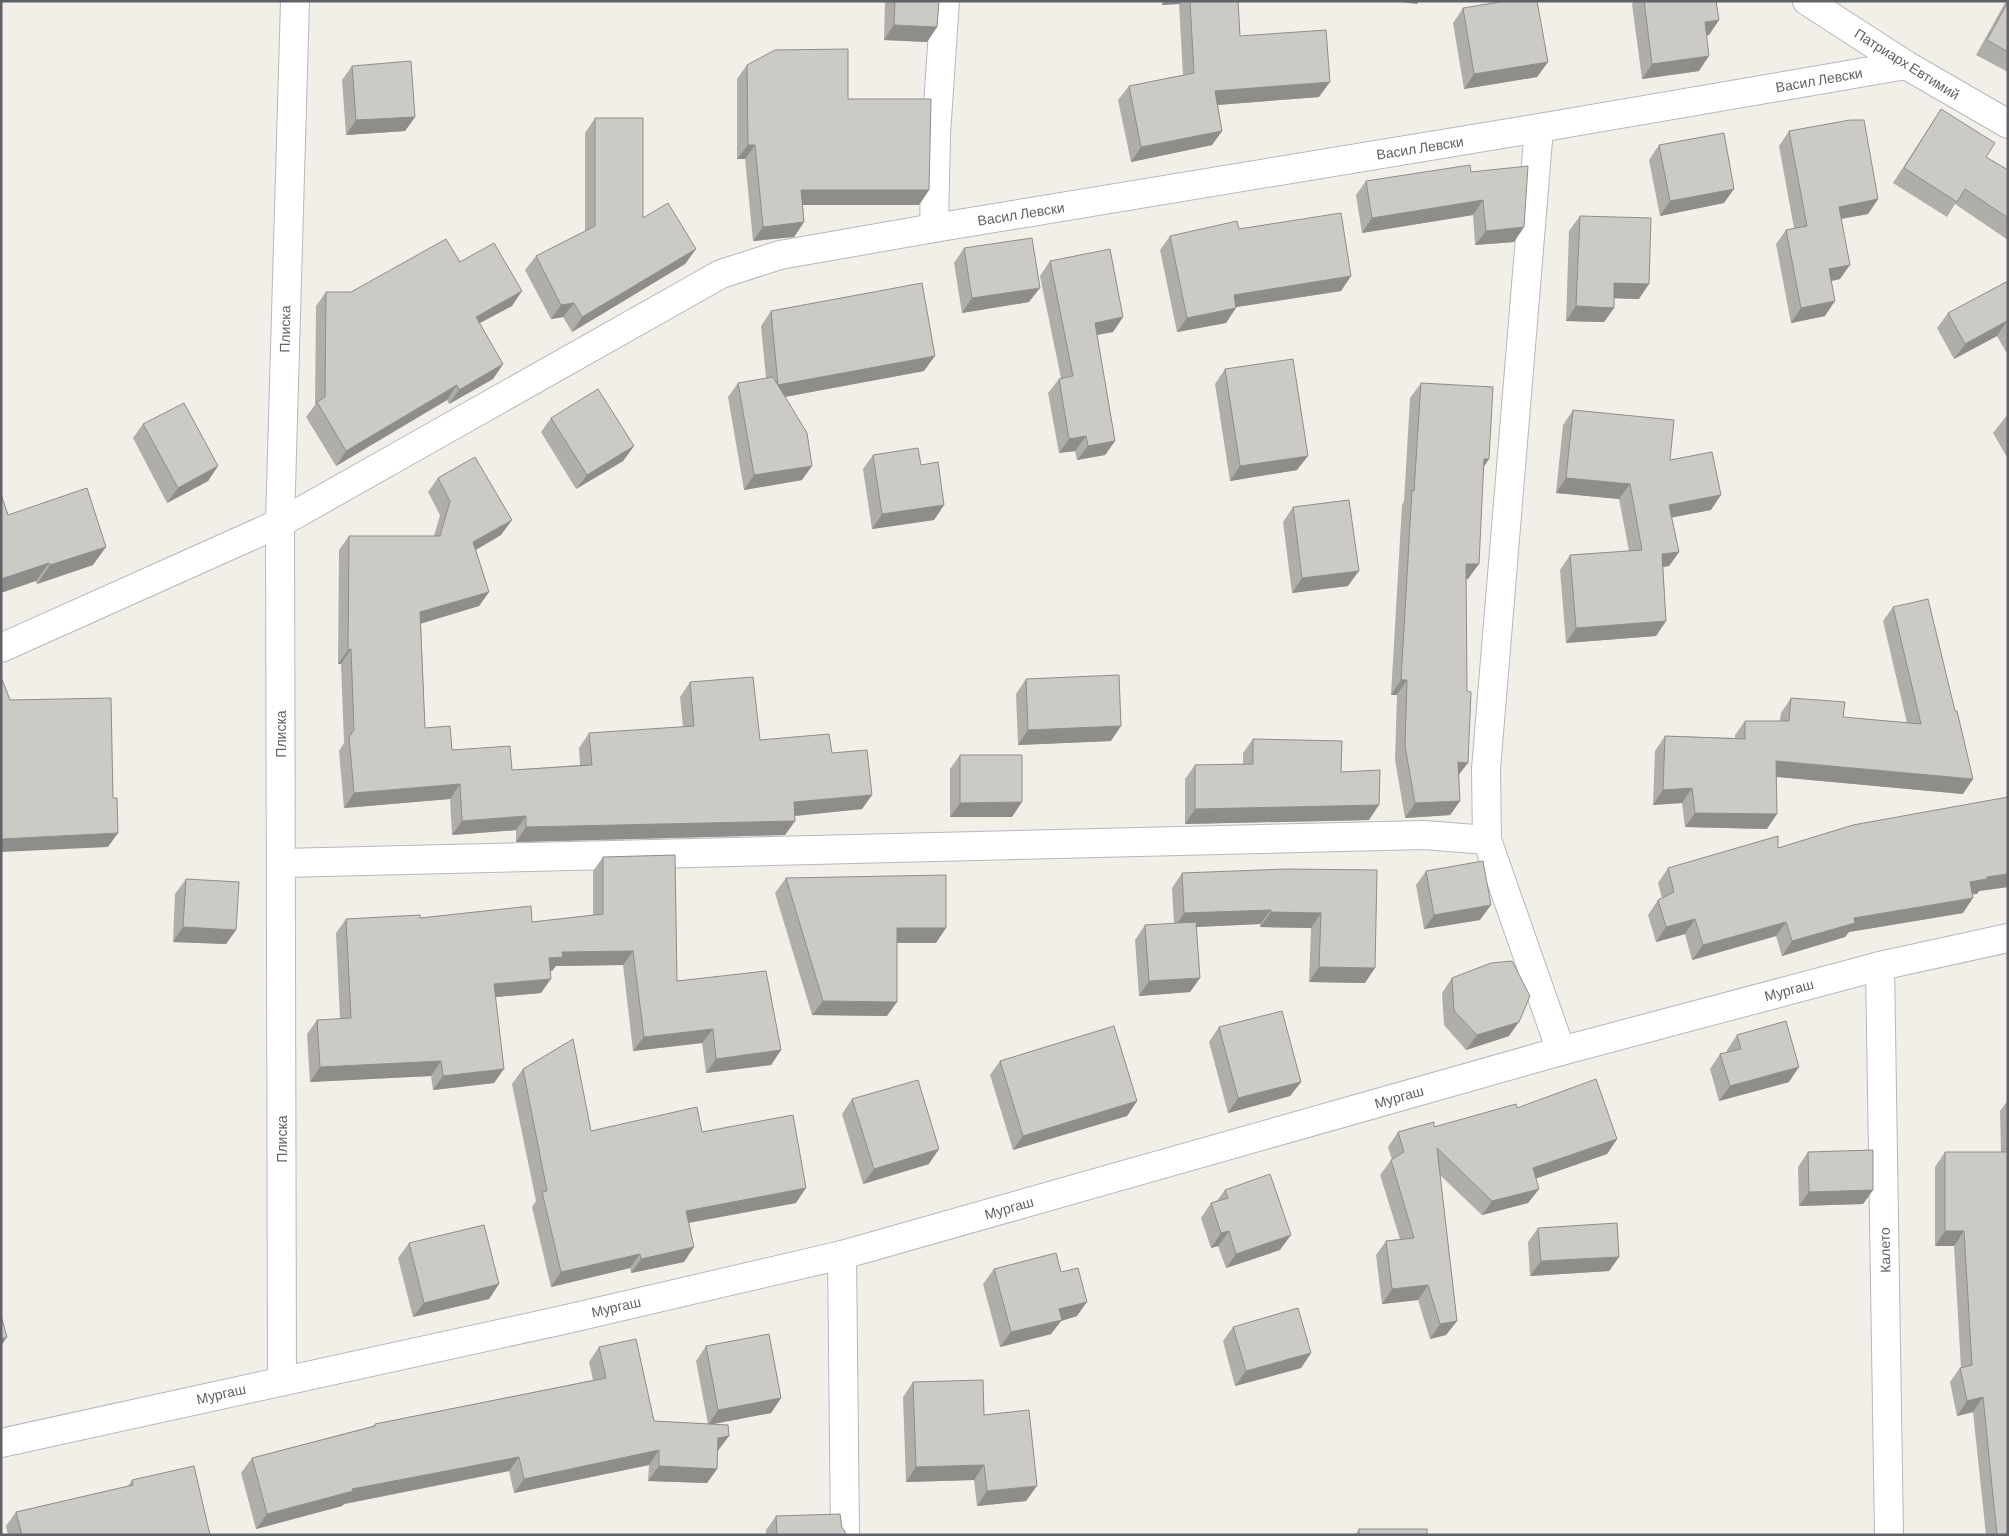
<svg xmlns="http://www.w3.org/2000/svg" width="2009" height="1536" viewBox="0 0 2009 1536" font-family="Barlow,sans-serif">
  <rect width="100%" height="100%" fill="#f1efe8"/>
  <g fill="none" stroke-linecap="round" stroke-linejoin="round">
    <defs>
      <g id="street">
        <path d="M1807,1L1906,65L2008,124"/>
        <path d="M934,228L1539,128L1906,65"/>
        <path d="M1,648L280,523L721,274L780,255L934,228L936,134L945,1"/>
        <path d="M1487,840L1486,769L1539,128"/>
        <path d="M282,863L1424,835L1487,840L1561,1051"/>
        <path d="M1880,966L1889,1535"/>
        <path d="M842,1255L845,1535"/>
        <path d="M282,1380L280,523L295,1"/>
        <path d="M1,1443L563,1320L842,1255L1561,1051L1880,966L2008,938"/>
      </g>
    </defs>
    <!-- street casing -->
    <use href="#street" stroke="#b5b8bc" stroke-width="30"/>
    <!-- street -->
    <use href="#street" stroke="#fff" stroke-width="28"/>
  </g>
  <!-- wall -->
  <g fill="#afaea9">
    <path d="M885,1H939L937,27L927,42L884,40Z"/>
    <path d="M1162,1H1238L1240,36L1319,97L1217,105L1222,131L1212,145L1131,162L1118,100L1129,86L1183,75L1179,4L1162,5Z"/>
    <path d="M1634,1H1716L1719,20L1709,35H1706L1699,71L1642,79L1632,4Z"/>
    <path d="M2006,1H2008V72L1976,55Z"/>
    <path d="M1463,8L1548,62L1537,77L1464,89L1453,23Z"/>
    <path d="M747,65L848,99L929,190L919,205H803L804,222L794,237L753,241L745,159H737V79Z"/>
    <path d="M352,66L415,117L405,131L346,135L342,80Z"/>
    <path d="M1941,109L1986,157L2008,170V240L1955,204L1947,217L1893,183Z"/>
    <path d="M595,118L643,218L696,249L685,264L572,332L563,317L551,319L525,270L536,256L585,231V133Z"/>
    <path d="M1789,131L1878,199L1868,214L1841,219L1840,279L1832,281L1825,316L1791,323L1776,244L1786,230L1794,228L1779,146Z"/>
    <path d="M1659,145L1724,203L1660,216L1649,160Z"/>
    <path d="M1471,172L1524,227L1514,242L1475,245L1473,215L1362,233L1356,195L1366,181Z"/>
    <path d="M1580,216L1639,299L1614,298V308L1604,322L1566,321L1569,231Z"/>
    <path d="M1239,229L1351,276L1341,291L1236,307L1226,323L1177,332L1160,250L1170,236Z"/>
    <path d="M964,248L1029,302L962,313L954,263Z"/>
    <path d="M1050,261L1123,317L1113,332L1097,335L1115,441L1105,455L1077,460L1075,451L1059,453L1048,393L1059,379L1061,378L1040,276Z"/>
    <path d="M460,262L512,306L479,323L503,364L493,379L449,404L447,400L336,466L306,417L315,405L316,306L326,292H351Z"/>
    <path d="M2008,281V350L2006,352L1997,336L1954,359L1937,328L1948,313Z"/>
    <path d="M771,311L924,371L785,397L802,480L744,490L728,397L738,383L766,378L761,326Z"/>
    <path d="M1225,369L1297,470L1230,481L1215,384Z"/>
    <path d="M1421,383L1483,467L1468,579H1466L1459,776L1460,801L1450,815L1405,818L1395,760L1397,695H1391L1402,505L1404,501L1410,398Z"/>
    <path d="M1573,410L1670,460L1711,510L1672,517L1679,552L1669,566L1663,567L1666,621L1656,636L1566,643L1560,570L1570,555L1629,551L1619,499L1556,493L1563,425Z"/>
    <path d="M2008,414V459L1993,433Z"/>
    <path d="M551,418L634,446L623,461L576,489L541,432Z"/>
    <path d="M143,424L218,466L208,481L167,503L133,438Z"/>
    <path d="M873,455L921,465L944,505L934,520L872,529L863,469Z"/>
    <path d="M438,478L501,535L476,550L489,592L479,606L421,623L425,728L452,750L512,770L580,765L579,748L589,733L683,727L680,697L690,682L760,740L832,753L872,795L862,809L795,816V821L785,835L516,842V830L452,835L450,799L344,808L339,751L344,743L341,664H338L339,550L349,536H434L440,515L428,492Z"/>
    <path d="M1293,507L1348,586L1292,593L1283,522Z"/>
    <path d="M8,515L93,565L37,584Z"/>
    <path d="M1893,607L1963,794L1777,777L1767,829L1685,827L1682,803L1653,805L1655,751L1665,736L1735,738V735L1745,721H1780L1781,713L1791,698L1843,717L1907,723L1883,621Z"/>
    <path d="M1026,679L1111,741L1018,745L1016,694Z"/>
    <path d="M1253,739L1341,772L1369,820L1185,824V779L1195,765L1243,764V753Z"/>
    <path d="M960,755L1012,817H950V769Z"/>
    <path d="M2008,797V887L1979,891L1977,894H1972L1963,913L1849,932L1845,937L1782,956L1776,936L1692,960L1685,934L1656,942L1648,915L1658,900L1662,898L1658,883L1668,868L1778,848Z"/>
    <path d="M603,857L677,981L781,1050L771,1065L706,1073L702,1043L633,1051L623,965L556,966L552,971H550L541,993L495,997L494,1083L433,1090L431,1076L310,1082L307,1034L317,1020L340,1019L336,933L346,919L420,918L532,922L593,915V871Z"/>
    <path d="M1377,870L1365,983L1309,982L1311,928L1260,927V924L1196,927L1200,978L1190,992L1139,996L1135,940L1145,925L1174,924L1172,888L1182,873Z"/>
    <path d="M1426,871L1480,920L1424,929L1416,885Z"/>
    <path d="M786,878L936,943H897L887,1016L812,1015L775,893Z"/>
    <path d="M186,879L236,930L226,944L173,942L175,894Z"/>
    <path d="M1452,978L1509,1036L1466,1050L1444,1025L1442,993Z"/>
    <path d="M1219,1027L1301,1082L1290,1096L1228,1113L1209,1042Z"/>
    <path d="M1737,1035L1789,1082L1719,1101L1710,1069L1720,1054L1727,1052V1050Z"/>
    <path d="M1000,1061L1137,1101L1127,1116L1013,1150L990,1075Z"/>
    <path d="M523,1069L591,1131L702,1132L796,1203L689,1223L684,1262L631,1273L630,1268L551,1287L532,1207L536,1201L512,1084Z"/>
    <path d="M852,1099L929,1164L863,1184L842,1114Z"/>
    <path d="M2008,1100V1535H1986L1973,1412L1957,1416L1950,1382L1960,1368H1961L1954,1246H1935V1167L1945,1152H2001L2000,1111Z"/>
    <path d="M1517,1108L1617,1139L1607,1154L1536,1178L1539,1189L1528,1203L1482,1215L1440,1175L1457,1321L1446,1335L1430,1339L1418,1300L1382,1304L1376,1255L1386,1241L1400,1239L1380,1175L1392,1159L1388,1147L1398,1132L1434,1127Z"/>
    <path d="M1808,1152L1873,1190L1863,1204L1799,1206L1798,1167Z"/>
    <path d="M1225,1190L1280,1250L1226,1268L1218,1246L1211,1248L1201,1218L1211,1203L1216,1202Z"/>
    <path d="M1538,1228L1619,1257L1609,1271L1530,1276L1528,1242Z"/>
    <path d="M409,1243L499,1284L489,1299L413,1317L398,1258Z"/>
    <path d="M994,1269L1061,1272L1077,1316L1061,1321L1051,1334L1000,1347L983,1284Z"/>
    <path d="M1233,1327L1311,1353L1301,1368L1235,1386L1223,1341Z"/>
    <path d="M706,1346L781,1398L771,1413L712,1424L729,1436L718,1451L717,1469L707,1483L648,1481L649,1465L514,1493L509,1471L344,1504L342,1506L256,1529L241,1473L252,1458L373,1426L375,1424L593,1380L589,1362L599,1347L654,1421L708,1424L696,1361Z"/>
    <path d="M913,1382L984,1415L1026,1501L977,1506L974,1480L906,1482L903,1397Z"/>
    <path d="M132,1480L210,1535H8L6,1526L16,1512L128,1486Z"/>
    <path d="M776,1516L845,1535H766V1530Z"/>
    <path d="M1359,1529L1427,1535H1355Z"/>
  </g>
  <!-- shaded-wall -->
  <g fill="#8f8d8a">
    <path d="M1165,1H1182L1179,4L1162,5Z"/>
    <path d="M1394,1H1419L1417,4Z"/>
    <path d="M1719,20L1709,35L1694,37L1705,22Z"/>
    <path d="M894,25L937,27L927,42L884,40Z"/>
    <path d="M1709,56L1699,71L1642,79L1652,64Z"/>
    <path d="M1548,62L1537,77L1464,89L1474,74Z"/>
    <path d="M1330,82L1319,97L1204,106L1215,91Z"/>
    <path d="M415,117L405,131L346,135L356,120Z"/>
    <path d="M1222,131L1212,145L1131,162L1141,147Z"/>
    <path d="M748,145H755L745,159H737Z"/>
    <path d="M1734,189L1724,203L1660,216L1670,201Z"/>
    <path d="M801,190H929L919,205H791Z"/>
    <path d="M1878,199L1868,214L1829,221L1839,207Z"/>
    <path d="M1483,200L1473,215L1362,233L1372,218Z"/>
    <path d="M804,222L794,237L753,241L763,227Z"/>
    <path d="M1524,227L1514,242L1475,245L1486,231Z"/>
    <path d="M696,249L685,264L572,332L582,317Z"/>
    <path d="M1850,265L1840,279L1819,283L1829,269Z"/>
    <path d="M1351,276L1341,291L1224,309L1234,295Z"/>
    <path d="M1614,283L1649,284L1639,299L1604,298Z"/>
    <path d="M1040,288L1029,302L962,313L972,298Z"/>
    <path d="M522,291L512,306L465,331L476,317Z"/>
    <path d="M1835,301L1825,316L1791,323L1801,308Z"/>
    <path d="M574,303L563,317L551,319L561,305Z"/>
    <path d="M1576,306L1614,308L1604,322L1566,321Z"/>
    <path d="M1236,308L1226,323L1177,332L1187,318Z"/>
    <path d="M1123,317L1113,332L1085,337L1095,323Z"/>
    <path d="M2007,321L1997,336L1954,359L1965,344Z"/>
    <path d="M935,356L924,371L768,400L778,385Z"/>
    <path d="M503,364L493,379L449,404L459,390Z"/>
    <path d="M457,385L447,400L336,466L346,451Z"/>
    <path d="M1086,436L1075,451L1059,453L1069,439Z"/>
    <path d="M1115,441L1105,455L1077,460L1088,446Z"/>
    <path d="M634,446L623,461L576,489L587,475Z"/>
    <path d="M1308,456L1297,470L1230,481L1240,466Z"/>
    <path d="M1484,459H1489L1479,474Z"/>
    <path d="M218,466L208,481L167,503L178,488Z"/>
    <path d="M812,466L802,480L744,490L754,475Z"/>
    <path d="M1566,478L1630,484L1619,499L1556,493Z"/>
    <path d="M1721,495L1711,510L1659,520L1669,505Z"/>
    <path d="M944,505L934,520L872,529L882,514Z"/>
    <path d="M512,520L501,535L463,557L473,542Z"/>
    <path d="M106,547L93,565L37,584L50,565Z"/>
    <path d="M1679,552L1669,566L1652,569L1662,554Z"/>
    <path d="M49,563L36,581L1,593V579Z"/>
    <path d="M1466,564H1479L1468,579L1456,578Z"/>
    <path d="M1359,571L1348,586L1292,593L1302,578Z"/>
    <path d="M489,592L479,606L410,627L420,612Z"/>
    <path d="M1666,621L1656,636L1566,643L1576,628Z"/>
    <path d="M351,649L341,664H338L348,650Z"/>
    <path d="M1401,680H1407L1397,695H1391Z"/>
    <path d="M1121,726L1111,741L1018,745L1028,730Z"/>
    <path d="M1776,761L1973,779L1963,794L1766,776Z"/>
    <path d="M1458,762L1468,763L1457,777Z"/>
    <path d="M460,784L450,799L344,808L354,793Z"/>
    <path d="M1692,788L1682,803L1653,805L1663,790Z"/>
    <path d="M872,795L862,809L784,817L794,802Z"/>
    <path d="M1460,801L1450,815L1405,818L1415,803Z"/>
    <path d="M1022,802L1012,817H950L960,803Z"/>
    <path d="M1379,805L1369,820L1185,824L1195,809Z"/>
    <path d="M1695,813L1777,814L1767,829L1685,827Z"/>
    <path d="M526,816L516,830L452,835L462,821Z"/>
    <path d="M795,821L785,835L516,842L526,827Z"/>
    <path d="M118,833L108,847L1,852V839Z"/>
    <path d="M2008,874V887L1979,891L1977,894L1959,896L1970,882L1987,877Z"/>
    <path d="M1973,898L1963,913L1849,932L1845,937L1782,956L1792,941L1854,918Z"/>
    <path d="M1491,905L1480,920L1424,929L1434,915Z"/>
    <path d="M1271,910L1260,924L1174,928L1184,913Z"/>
    <path d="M1271,912L1321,913L1311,928L1260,927Z"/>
    <path d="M1695,919L1685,934L1656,942L1666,927Z"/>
    <path d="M1786,922L1776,936L1692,960L1703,945Z"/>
    <path d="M183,927L236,930L226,944L173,942Z"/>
    <path d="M897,928H946L936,943H887Z"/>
    <path d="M633,951L623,965L556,966L552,971L539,972L549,958L562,952Z"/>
    <path d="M1319,967L1375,968L1365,983L1309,982Z"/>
    <path d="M1200,978L1190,992L1139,996L1149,981Z"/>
    <path d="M551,979L541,993L484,998L494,984Z"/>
    <path d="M823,1001L897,1002L887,1016L812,1015Z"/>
    <path d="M1519,1022L1509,1036L1466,1050L1477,1035Z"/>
    <path d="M713,1029L702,1043L633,1051L644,1037Z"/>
    <path d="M781,1050L771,1065L706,1073L716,1059Z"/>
    <path d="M441,1061L431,1076L310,1082L320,1067Z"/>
    <path d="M1799,1067L1789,1082L1719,1101L1730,1086Z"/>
    <path d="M504,1069L494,1083L433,1090L443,1076Z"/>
    <path d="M1301,1082L1290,1096L1228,1113L1238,1098Z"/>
    <path d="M1137,1101L1127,1116L1013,1150L1023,1136Z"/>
    <path d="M1617,1139L1607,1154L1523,1183L1533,1168Z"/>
    <path d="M939,1149L929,1164L863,1184L874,1169Z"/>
    <path d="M806,1188L796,1203L676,1225L686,1211Z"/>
    <path d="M1539,1189L1528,1203L1482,1215L1492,1201Z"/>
    <path d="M1873,1190L1863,1204L1799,1206L1809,1192Z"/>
    <path d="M1229,1231L1218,1246L1211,1248L1221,1233Z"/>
    <path d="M1945,1231H1964L1954,1246H1935Z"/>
    <path d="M1291,1235L1280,1250L1226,1268L1236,1254Z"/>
    <path d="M694,1247L684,1262L631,1273L641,1259Z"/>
    <path d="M640,1254L630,1268L551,1287L561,1272Z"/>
    <path d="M1619,1257L1609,1271L1530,1276L1541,1261Z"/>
    <path d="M499,1284L489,1299L413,1317L424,1303Z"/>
    <path d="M1428,1285L1418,1300L1382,1304L1392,1289Z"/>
    <path d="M1087,1302L1077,1316L1061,1321L1051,1334L1000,1347L1011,1332L1059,1309Z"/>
    <path d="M1457,1321L1446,1335L1430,1339L1440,1324Z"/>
    <path d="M7,1337L1,1346V1339Z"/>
    <path d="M1311,1353L1301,1368L1235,1386L1246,1371Z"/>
    <path d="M1983,1397L1973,1412L1957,1416L1967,1401Z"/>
    <path d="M781,1398L771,1413L708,1425L718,1410Z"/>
    <path d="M729,1436L718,1450L708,1453L718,1438Z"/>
    <path d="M659,1450L649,1465L514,1493L524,1479Z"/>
    <path d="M519,1457L509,1471L344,1504L342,1506L256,1529L267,1514L352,1489Z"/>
    <path d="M984,1465L974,1480L906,1482L916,1467Z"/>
    <path d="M659,1466L717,1469L707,1483L648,1481Z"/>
    <path d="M1037,1486L1026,1501L977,1506L987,1491Z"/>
  </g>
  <!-- building -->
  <g fill="#cccac5" stroke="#8f8d8a">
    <path d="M895,1H939L937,27L894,25Z"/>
    <path d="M1190,1H1238L1240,36L1326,30L1330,82L1215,91L1222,131L1141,147L1129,86L1194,73Z"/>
    <path d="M1505,1H1537L1548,62L1474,74L1463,8Z"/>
    <path d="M1644,1H1716L1719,20L1705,22L1709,56L1652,64Z"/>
    <path d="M2008,2V52L1987,40Z"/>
    <path d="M848,49V99H931L929,190H801L804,222L763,227L755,145H748L747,65L775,50Z"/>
    <path d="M411,61L415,117L356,120L352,66Z"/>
    <path d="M1941,109L1995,143L1986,157L2008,170V218L1965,189L1957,202L1904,168Z"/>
    <path d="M595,118H643V218L668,203L696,249L582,317L574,303L561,305L536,256L595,226Z"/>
    <path d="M1850,120H1864L1878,199L1839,207L1850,265L1829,269L1835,301L1801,308L1786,230L1807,226L1789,131Z"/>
    <path d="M1724,133L1734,189L1670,201L1659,145Z"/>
    <path d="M1470,165L1471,172L1528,166L1524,227L1486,231L1483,200L1372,218L1366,181Z"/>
    <path d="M1341,213L1351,276L1234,295L1236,308L1187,318L1170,236L1237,221L1239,229Z"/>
    <path d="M1580,216L1651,218L1649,284L1614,283V308L1576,306Z"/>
    <path d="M1032,238L1040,288L972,298L964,248Z"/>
    <path d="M446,239L460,262L494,243L522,291L476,317L503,364L459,390L457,385L346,451L317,402L325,397L326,292H351Z"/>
    <path d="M1110,249L1123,317L1095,323L1115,441L1088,446L1086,436L1069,439L1059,379L1073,376L1050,261Z"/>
    <path d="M2008,281V323L2007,321L1965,344L1948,313Z"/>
    <path d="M922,283L935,356L778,385L771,311Z"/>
    <path d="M1293,359L1308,456L1240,466L1225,369Z"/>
    <path d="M773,377L807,433L812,466L754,475L738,383Z"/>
    <path d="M1421,383L1493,387L1489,459H1484L1479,564H1466L1467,691L1471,692L1468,763L1458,762L1460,801L1415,803L1405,746L1407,680H1401L1412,490L1414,491Z"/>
    <path d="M598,389L634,446L587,475L551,418Z"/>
    <path d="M184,403L218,466L178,488L143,424Z"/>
    <path d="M1573,410L1674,420L1670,460L1712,452L1721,495L1669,505L1679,552L1662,554L1666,621L1576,628L1570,555L1642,550L1630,484L1566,478Z"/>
    <path d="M918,448L921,465L938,462L944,505L882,514L873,455Z"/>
    <path d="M475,457L512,520L473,542L489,592L420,612L425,728L450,726L452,750L510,746L512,770L592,765L589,733L694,726L690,682L753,677L760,740L829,734L832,753L867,750L872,795L794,802L795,821L526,827V816L462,821L460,784L354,793L349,737L354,730L351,649L348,650L349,536H440L450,501L438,478Z"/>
    <path d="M87,488L106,547L50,565L49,563L1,579V498L2,497L8,515Z"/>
    <path d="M1349,500L1359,571L1302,578L1293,507Z"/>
    <path d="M1928,599L1955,711H1957L1973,779L1776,761L1777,814L1695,813L1692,788L1663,790L1665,736L1745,739V721H1789L1791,698L1845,702L1843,717L1921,724L1893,607Z"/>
    <path d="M1119,675L1121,726L1028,730L1026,679Z"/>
    <path d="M1,679H2L10,700L111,698L113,798H117L118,833L1,839Z"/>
    <path d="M1253,739L1342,741L1341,772L1380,770L1379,805L1195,809V765L1253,764Z"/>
    <path d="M960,755H1022V802L960,803Z"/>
    <path d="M2008,797V874L1987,877V879L1970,882L1973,898L1854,918L1855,923L1792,941L1786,922L1703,945L1695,919L1666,927L1658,900L1674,892L1668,868L1778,836V848L1853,825Z"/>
    <path d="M675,855L677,981L766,971L781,1050L716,1059L713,1029L644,1037L633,951L562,952L563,957L549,958L551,979L494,984L504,1069L443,1076L441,1061L320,1067L317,1020L351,1018L346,919L420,915V918L531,906L532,922L603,914V857Z"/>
    <path d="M1483,861L1491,905L1434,915L1426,871Z"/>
    <path d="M1286,869L1377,870L1375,968L1319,967L1321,913L1271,912V910L1184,913L1182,873Z"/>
    <path d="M946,875V928H897V1002L823,1001L786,878Z"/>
    <path d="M186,879L239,882L236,930L183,927Z"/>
    <path d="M1196,922L1200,978L1149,981L1145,925Z"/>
    <path d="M1512,961L1530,996L1519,1022L1477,1035L1454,1011L1452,978L1491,963Z"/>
    <path d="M1282,1011L1301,1082L1238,1098L1219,1027Z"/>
    <path d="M1786,1021L1799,1067L1730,1086L1720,1054L1741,1049L1737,1035Z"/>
    <path d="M1114,1026L1137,1101L1023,1136L1000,1061Z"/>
    <path d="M573,1039L591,1131L697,1107L702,1132L793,1115L806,1188L686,1211L694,1247L641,1259L640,1254L561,1272L542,1192L547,1191L523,1069Z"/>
    <path d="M1596,1079L1617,1139L1533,1168L1539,1189L1492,1201L1437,1148L1457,1321L1440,1324L1428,1285L1392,1289L1386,1241L1414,1238L1391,1160L1404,1152L1398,1132L1434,1122V1127L1516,1104L1517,1108Z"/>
    <path d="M918,1080L939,1149L874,1169L852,1099Z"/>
    <path d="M1873,1150V1190L1809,1192L1808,1152Z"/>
    <path d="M1945,1152H2008V1535H1997L1983,1397L1967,1401L1960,1368L1972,1365L1964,1231H1945Z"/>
    <path d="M1270,1174L1291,1235L1236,1254L1229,1231L1221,1233L1211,1203L1228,1198L1225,1190Z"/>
    <path d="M1617,1223L1619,1257L1541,1261L1538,1228Z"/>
    <path d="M484,1225L499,1284L424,1303L409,1243Z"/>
    <path d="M1056,1253L1061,1272L1078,1268L1087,1302L1059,1309L1062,1320L1011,1332L994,1269Z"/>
    <path d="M1298,1308L1311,1353L1246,1371L1233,1327Z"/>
    <path d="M1,1315L7,1337L1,1339Z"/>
    <path d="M769,1334L781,1398L718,1410L706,1346Z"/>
    <path d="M636,1339L654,1421L728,1425L729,1436L718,1438L717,1469L659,1466V1450L524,1479L519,1457L352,1489L353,1491L267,1514L252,1458L375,1426V1424L606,1378L599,1347Z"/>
    <path d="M983,1380L984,1415L1029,1410L1037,1486L987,1491L984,1465L916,1467L913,1382Z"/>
    <path d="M194,1466L210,1535H22L16,1512L133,1485L132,1480Z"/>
    <path d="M840,1514L842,1528L845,1531V1535H777L776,1516Z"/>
    <rect x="1359" y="1529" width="68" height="6"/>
  </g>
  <g text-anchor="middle" stroke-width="5" stroke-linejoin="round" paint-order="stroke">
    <!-- street labels -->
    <g font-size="14" fill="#5f6368" stroke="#fff">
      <text transform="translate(1907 64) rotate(32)" y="5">Патриарх Евтимий</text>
      <text transform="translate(1819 80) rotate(-10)" y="5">Васил Левски</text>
      <text transform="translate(1420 148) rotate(-9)" y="5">Васил Левски</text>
      <text transform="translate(1021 214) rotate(-9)" y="5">Васил Левски</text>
      <text transform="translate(285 329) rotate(-89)" y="5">Плиска</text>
      <text transform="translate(281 734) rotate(-90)" y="5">Плиска</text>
      <text transform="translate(1789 990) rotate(-15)" y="5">Мургаш</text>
      <text transform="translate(1399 1097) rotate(-16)" y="5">Мургаш</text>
      <text transform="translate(282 1139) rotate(-90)" y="5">Плиска</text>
      <text transform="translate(1009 1208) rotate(-16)" y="5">Мургаш</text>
      <text transform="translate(1885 1250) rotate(-91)" y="5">Калето</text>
      <text transform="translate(616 1307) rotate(-13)" y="5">Мургаш</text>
      <text transform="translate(221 1394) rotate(-13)" y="5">Мургаш</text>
    </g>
  </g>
  <!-- border -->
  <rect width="2009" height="1536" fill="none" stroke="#5f6368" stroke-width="5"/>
</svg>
